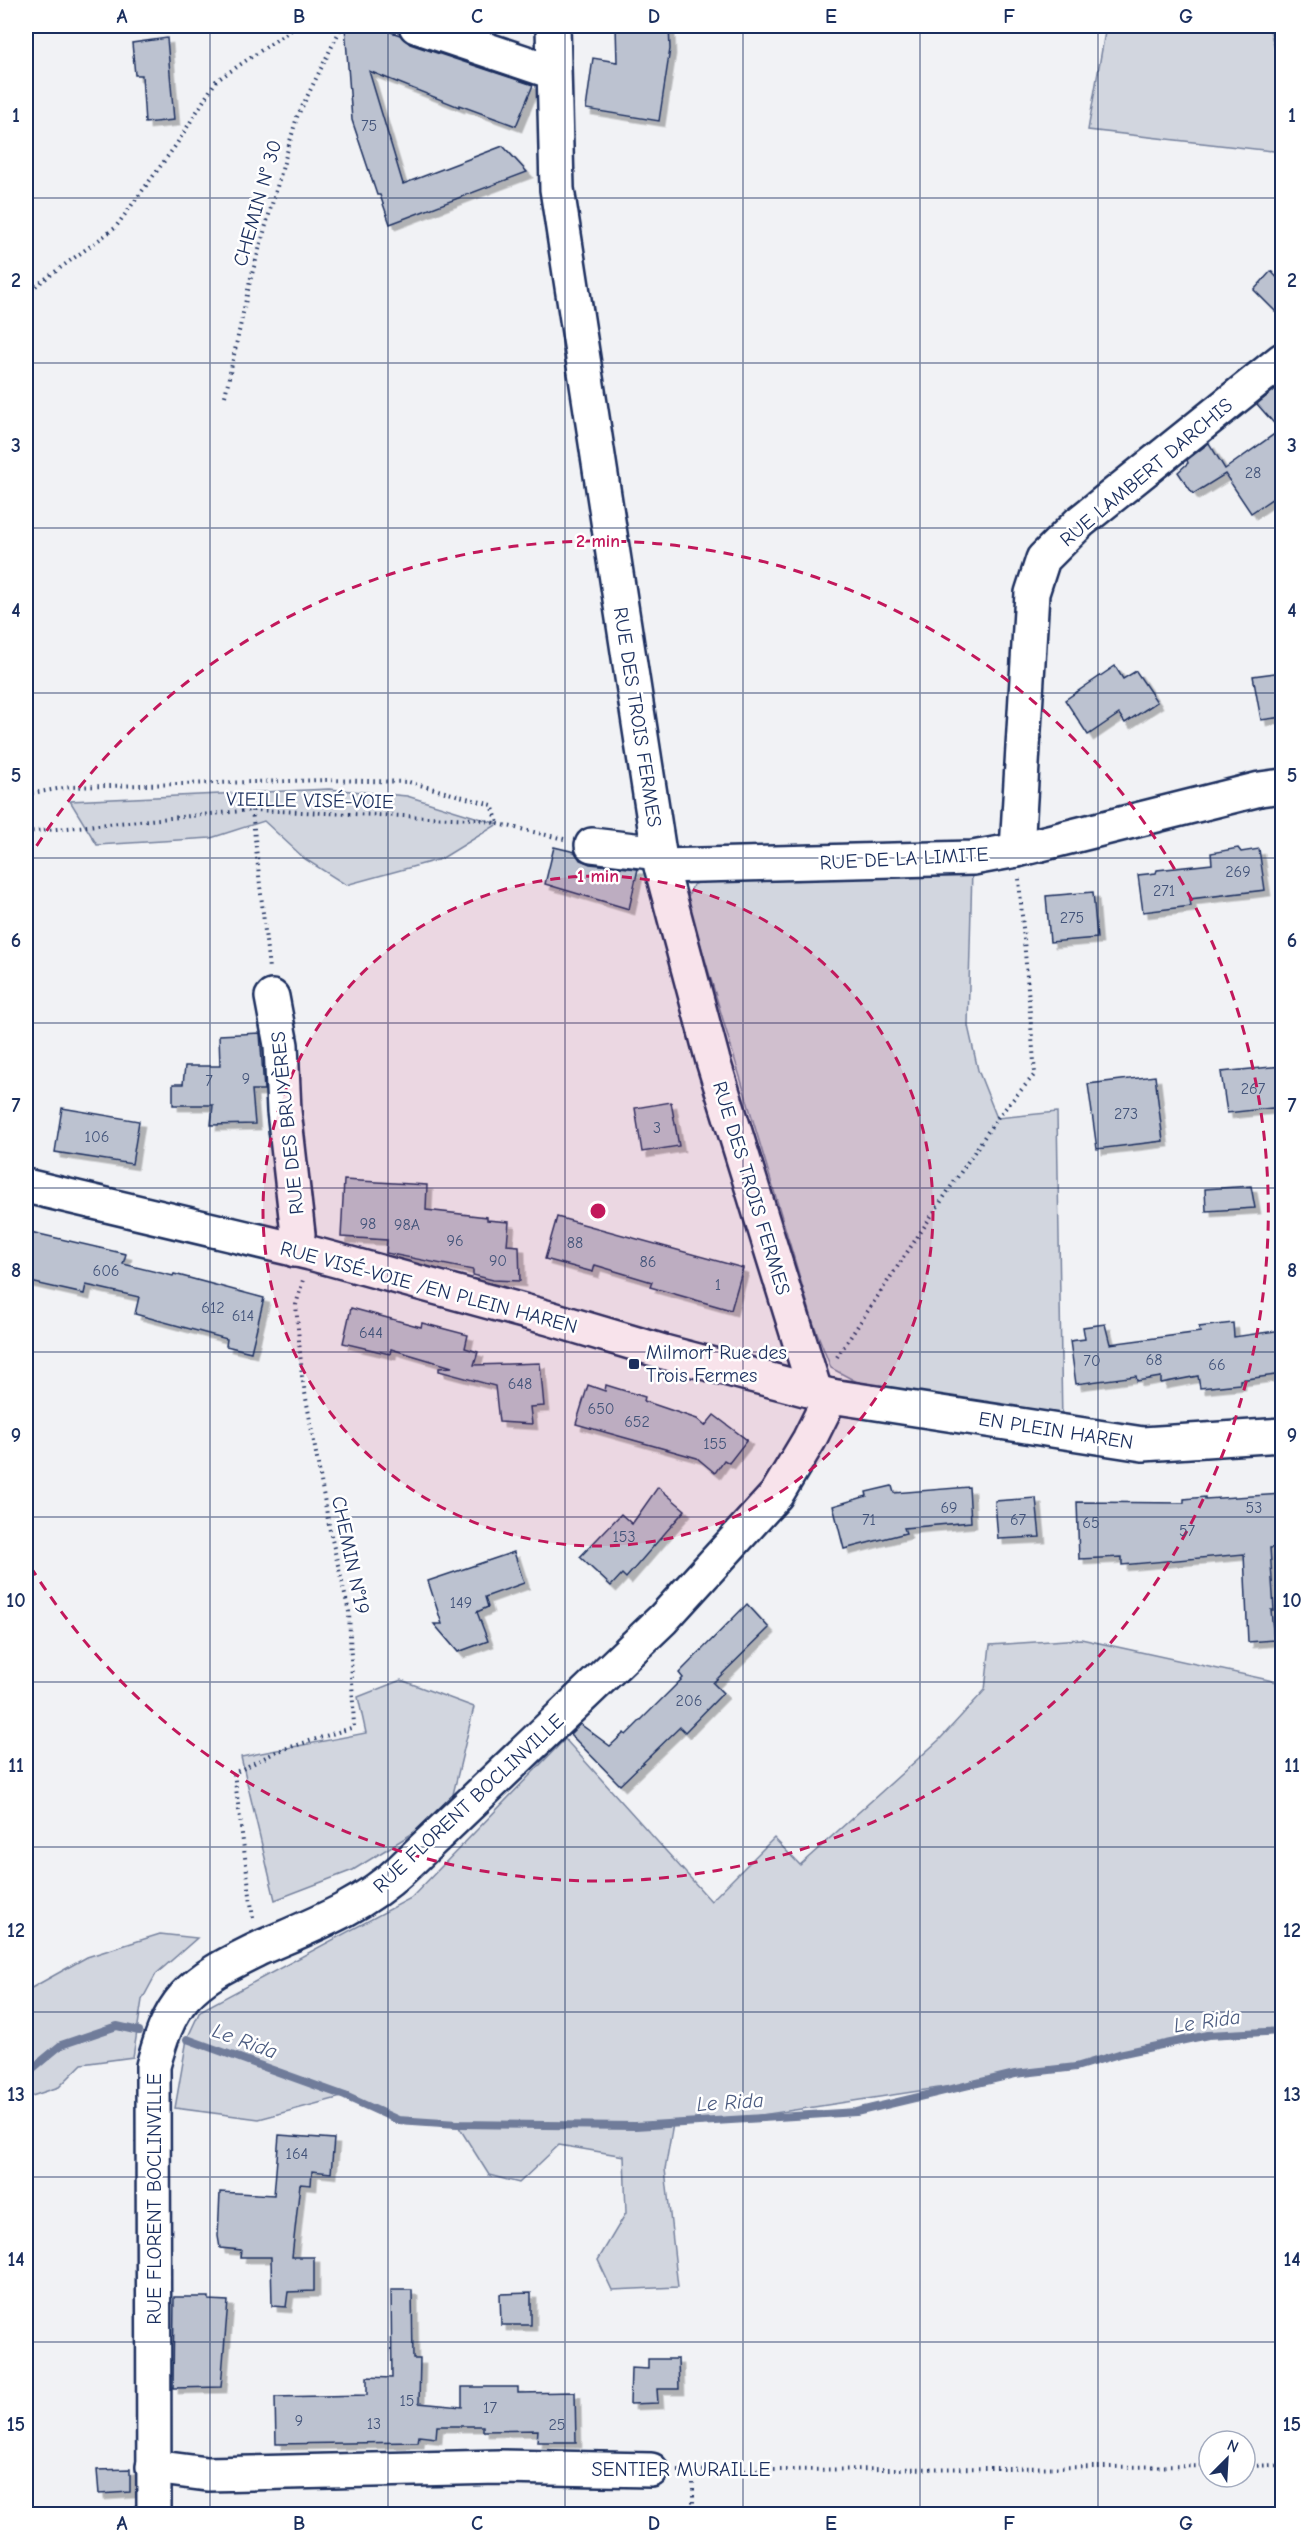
<svg xmlns="http://www.w3.org/2000/svg" width="1308" height="2540" viewBox="0 0 1308 2540" font-family="'Comic Neue',sans-serif">
  <defs>
    <filter id="shadow"><feDropShadow dx="5.5" dy="5.5" stdDeviation="0" flood-color="#0004"/></filter>
  </defs>
  <rect width="100%" height="100%" fill="#f1f2f5"/>
  <filter id="ink" filterUnits="userSpaceOnUse"><feTurbulence type="fractalNoise" baseFrequency=".0167" numOctaves="2"/><feDisplacementMap in="SourceGraphic" scale="12" xChannelSelector="R" yChannelSelector="G"/><feConvolveMatrix kernelMatrix="1 2 1 2 8 2 1 2 1" color-interpolation-filters="sRGB"/></filter>
  <g filter="url(#ink)">
    <!-- green -->
    <g fill="#d2d6df" stroke="#76829e" stroke-width="1.5">
      <path d="M1106,26H1269L1282,77V152L1088,130Z"/>
      <path d="M329,789L407,796L498,824L441,859L346,885L305,859L264,821L211,838L97,845L70,801Z"/>
      <path d="M972,868L968,1026L978,1070L997,1118L1057,1112L1062,1424L857,1382L831,1368L814,1325L687,899L693,885L717,875Z"/>
      <path d="M1081,1639L1282,1683V2031L1208,2035L1119,2054L1076,2067L715,2122L673,2124L665,2169L678,2287L612,2290L598,2260L626,2213L624,2156L559,2145L519,2183L489,2175L457,2124L398,2120L345,2096L259,2119L175,2108L187,2039L200,2011L411,1898L565,1739L711,1901L774,1838L800,1865L939,1740L985,1690L990,1645Z"/>
      <path d="M401,1680L474,1707L449,1811L353,1870L275,1900L241,1757L366,1733L358,1697Z"/>
      <path d="M160,1934L197,1938L156,1974L142,2000L133,2057L82,2064L59,2087L26,2098V1991L87,1957Z"/>
    </g>
    <g fill="none" stroke-linecap="round" stroke-linejoin="round">
      <!-- stream -->
      <g stroke="#707c9a" stroke-width="8">
        <path d="M187,2039L345,2096L398,2120L457,2124L635,2126L856,2112L1015,2074L1076,2067L1119,2054L1208,2035L1282,2031"/>
        <path d="M26,2074L61,2045L117,2026L139,2031"/>
      </g>
    </g>
    <!-- building -->
    <g fill="#bcc2d0" stroke="#1b2f5e" stroke-width="1.5" filter="url(#shadow)">
      <path d="M345,26H355L356,30L357,26H373L400,35L410,44L533,85L516,126L459,105V107L369,71L403,184L503,146L527,172L390,224L380,195H377L352,120Z"/>
      <path d="M616,26H669L670,49L659,121L586,109L593,58L617,62Z"/>
      <path d="M167,38L174,120L145,123L142,75H135L132,43Z"/>
      <path d="M1271,271L1282,283V318L1254,290Z"/>
      <path d="M1282,384V492L1251,513L1225,474L1193,494L1178,472L1188,463L1187,460L1209,443L1225,469L1280,430L1257,404Z"/>
      <path d="M1115,666L1123,679L1136,671L1157,702L1125,723L1119,714L1088,735L1065,700Z"/>
      <path d="M1282,672V717L1261,720L1253,676Z"/>
      <path d="M554,847L575,852L580,860L590,864L638,869L629,909L545,884Z"/>
      <path d="M1238,848L1241,852L1259,849L1265,890L1190,899L1191,906L1143,912L1138,875L1156,873L1157,870L1212,864L1211,853Z"/>
      <path d="M1093,892L1097,938L1050,942L1046,896Z"/>
      <path d="M260,1033L264,1090H252L255,1124L211,1125L213,1105H173V1084H183L185,1066H220L219,1035Z"/>
      <path d="M1282,1066V1107L1227,1113L1221,1072Z"/>
      <path d="M1155,1076L1163,1141L1097,1149L1088,1084Z"/>
      <path d="M671,1102L679,1146L642,1152L635,1108Z"/>
      <path d="M62,1108L139,1121L132,1164L55,1152Z"/>
      <path d="M344,1180L427,1185L426,1210L487,1217V1220L509,1222L507,1245L519,1246L520,1281L493,1280L473,1275V1270L386,1253L387,1240L341,1237Z"/>
      <path d="M1251,1186L1255,1208L1206,1211L1205,1189Z"/>
      <path d="M557,1217L743,1268L731,1310L650,1287L652,1282L595,1265L593,1272L545,1259Z"/>
      <path d="M26,1231L126,1254L123,1264L173,1276L174,1274L264,1298L251,1352L226,1346L227,1339L135,1314L139,1297L86,1285L84,1294L26,1281Z"/>
      <path d="M351,1308L421,1327L422,1323L468,1335L465,1348L478,1352L474,1365L540,1363L544,1406L530,1407L532,1424L499,1422L495,1386L439,1371V1368L452,1367L391,1349L390,1354L343,1343Z"/>
      <path d="M1233,1323L1234,1337L1282,1330V1374L1240,1380V1384L1200,1388L1198,1376L1161,1383V1377L1137,1381L1136,1376L1076,1384L1070,1341L1085,1339L1083,1327L1105,1324L1110,1344L1200,1332L1199,1327Z"/>
      <path d="M588,1385L605,1391L606,1385L645,1397L644,1401L697,1419L705,1426L714,1415L747,1440L729,1463L724,1460L715,1473L697,1458L576,1424Z"/>
      <path d="M892,1486L894,1493L969,1487L971,1522L904,1528L906,1533L844,1549L833,1506L867,1496L866,1492Z"/>
      <path d="M658,1487L685,1510L626,1578L622,1574L611,1586L580,1557L621,1514L632,1524Z"/>
      <path d="M1282,1494V1547L1270,1548L1274,1610H1271L1274,1640L1248,1642L1244,1554L1122,1565V1557L1079,1559L1077,1502L1184,1503V1499L1205,1497V1499Z"/>
      <path d="M1036,1498L1040,1537L998,1539L995,1501Z"/>
      <path d="M514,1552L524,1583L485,1597L488,1607L477,1612L488,1641L458,1652L434,1624H442L428,1581Z"/>
      <path d="M747,1604L769,1628L713,1683L723,1693L685,1732L680,1727L620,1785L570,1734L580,1724L610,1746L624,1733L626,1735L683,1678L679,1673Z"/>
      <path d="M279,2135L334,2139L331,2173L312,2171L311,2185L300,2184L292,2257H314V2291L288,2292L286,2307L272,2306L271,2257H240L241,2250L220,2248L218,2236L220,2192L274,2195Z"/>
      <path d="M391,2290H412L413,2359H420L419,2403L462,2407V2387H518V2393L575,2392L576,2442H537L538,2430L483,2431V2426H437L436,2438L419,2436L418,2442L276,2444L275,2397L367,2395V2377L392,2378Z"/>
      <path d="M531,2293V2325H501L500,2294Z"/>
      <path d="M174,2297H209V2300L228,2301L221,2387L173,2388Z"/>
      <path d="M648,2359H678L679,2389H657L658,2403L630,2404L631,2368L648,2369Z"/>
      <path d="M130,2469V2492L99,2494L97,2470Z"/>
    </g>
    <g fill="none" stroke-linecap="round" stroke-linejoin="round">
      <defs>
        <g id="minor">
          <path d="M416,26L553,72"/>
          <path d="M553,26L557,189L661,866L713,1061L815,1391"/>
          <path d="M592,845L659,853"/>
          <path d="M1017,850L1032,593L1043,559L1080,522L1282,360"/>
          <path d="M661,866L973,858L1017,850L1260,789L1282,786"/>
          <path d="M272,997L281,1045L284,1111L298,1234L295,1250"/>
          <path d="M26,1186L310,1253L549,1318L664,1352L831,1396L1143,1444L1282,1435"/>
          <path d="M153,2467L207,2474L499,2467L651,2470"/>
          <path d="M154,2514L153,2066C160,2041 167,2016 185,1996C205,1974 232,1962 258,1949C308,1927 361,1908 401,1870L663,1619L776,1495L809,1440L831,1396"/>
        </g>
      </defs>
      <!-- minor casing -->
      <use href="#minor" stroke="#1b2f5e" stroke-width="38"/>
      <!-- path -->
      <g stroke="#1b2f5e" stroke-width="4" stroke-dasharray="1.5 4.5" stroke-linecap="butt">
        <path d="M26,293L115,228L176,145L216,81L297,26"/>
        <path d="M225,396L250,281L297,117L342,26"/>
        <path d="M26,794L70,787L326,780L409,782L492,805L498,823"/>
        <path d="M252,810L269,969"/>
        <path d="M26,832L252,810L477,819L564,839"/>
        <path d="M837,1357L997,1118L1035,1074L1019,879"/>
        <path d="M253,1918L234,1773L278,1751L354,1727L349,1612L330,1531L302,1376L296,1305L303,1280"/>
        <path d="M1245,2466L1282,2465"/>
        <path d="M678,2471L1209,2466"/>
        <path d="M693,2471V2514"/>
      </g>
      <!-- minor -->
      <use href="#minor" stroke="#fff" stroke-width="33"/>
    </g>
  </g>
  <!-- grid -->
  <path fill="none" stroke="#1b2f5e" stroke-width="1.5" stroke-opacity="0.55" d="M210,26V2514M388,26V2514M565,26V2514M743,26V2514M920,26V2514M1098,26V2514M26,198H1282M26,363H1282M26,528H1282M26,693H1282M26,858H1282M26,1023H1282M26,1188H1282M26,1352H1282M26,1517H1282M26,1682H1282M26,1847H1282M26,2012H1282M26,2177H1282M26,2342H1282"/>
  <!-- distance rings -->
  <circle cx="598" cy="1211" r="335" fill="#c2185b" fill-opacity=".12"/>
  <g fill="none" stroke="#c2185b" stroke-width="3" stroke-dasharray="10 8">
    <circle cx="598" cy="1211" r="335"/>
    <path d="M27 861A670 670 0 1 1 27 1561"/>
  </g>
  <!-- markers -->
  <rect fill="#1b2f5e" stroke="#fff" stroke-width="2" x="628" y="1358" width="12" height="12" rx="3"/>
  <g text-anchor="middle" stroke-width="5" stroke-linejoin="round" paint-order="stroke">
    <!-- number labels -->
    <g font-size="16" fill="#43547a">
      <text x="369" y="131">75</text>
      <text x="1253" y="478">28</text>
      <text x="1238" y="877">269</text>
      <text x="1164" y="896">271</text>
      <text x="1072" y="923">275</text>
      <text x="246" y="1084">9</text>
      <text x="209" y="1086">7</text>
      <text x="1253" y="1094">267</text>
      <text x="1126" y="1119">273</text>
      <text x="657" y="1133">3</text>
      <text x="97" y="1142">106</text>
      <text x="368" y="1229">98</text>
      <text x="407" y="1230">98A</text>
      <text x="455" y="1246">96</text>
      <text x="575" y="1248">88</text>
      <text x="498" y="1266">90</text>
      <text x="648" y="1267">86</text>
      <text x="106" y="1276">606</text>
      <text x="718" y="1290">1</text>
      <text x="213" y="1313">612</text>
      <text x="243" y="1321">614</text>
      <text x="371" y="1338">644</text>
      <text x="1154" y="1365">68</text>
      <text x="1092" y="1366">70</text>
      <text x="1217" y="1370">66</text>
      <text x="520" y="1389">648</text>
      <text x="601" y="1414">650</text>
      <text x="637" y="1427">652</text>
      <text x="715" y="1449">155</text>
      <text x="949" y="1513">69</text>
      <text x="1254" y="1513">53</text>
      <text x="869" y="1525">71</text>
      <text x="1018" y="1525">67</text>
      <text x="1091" y="1528">65</text>
      <text x="1187" y="1536">57</text>
      <text x="624" y="1542">153</text>
      <text x="461" y="1608">149</text>
      <text x="689" y="1706">206</text>
      <text x="297" y="2159">164</text>
      <text x="407" y="2406">15</text>
      <text x="490" y="2413">17</text>
      <text x="299" y="2426">9</text>
      <text x="374" y="2429">13</text>
      <text x="557" y="2430">25</text>
    </g>
    <!-- street labels -->
    <g font-size="20" fill="#1b2f5e" stroke="#fff">
      <text transform="translate(257 203) rotate(-74)" y="7">CHEMIN N° 30</text>
      <text transform="translate(1146 472) rotate(-40)" y="7">RUE LAMBERT DARCHIS</text>
      <text transform="translate(638 717) rotate(81)" y="7">RUE DES TROIS FERMES</text>
      <text transform="translate(310 800) rotate(1)" y="7">VIEILLE VISÉ-VOIE</text>
      <text transform="translate(904 858) rotate(-3)" y="7">RUE DE LA LIMITE</text>
      <text transform="translate(287 1123) rotate(-96)" y="7">RUE DES BRUYÈRES</text>
      <text transform="translate(752 1188) rotate(73)" y="7">RUE DES TROIS FERMES</text>
      <text transform="translate(429 1287) rotate(15)" y="7">RUE VISÉ-VOIE /EN PLEIN HAREN</text>
      <text transform="translate(1056 1430) rotate(9)" y="7">EN PLEIN HAREN</text>
      <text transform="translate(351 1555) rotate(78)" y="7">CHEMIN N°19</text>
      <text transform="translate(468 1803) rotate(-43)" y="7">RUE FLORENT BOCLINVILLE</text>
      <text transform="translate(154 2199) rotate(-90)" y="7">RUE FLORENT BOCLINVILLE</text>
      <text x="681" y="2476">SENTIER MURAILLE</text>
    </g>
    <!-- poi labels -->
    <g font-size="20" fill="#1b2f5e" stroke="#fff" text-anchor="start">
      <text x="646" y="1359">Milmort Rue des<tspan x="646" dy="23">Trois Fermes</tspan></text>
    </g>
    <!-- water labels -->
    <g font-size="21" font-style="italic" fill="#4c5c81" stroke="#fff">
      <text transform="translate(1207 2021) rotate(-8)" y="7">Le Rida</text>
      <text transform="translate(245 2041) rotate(20)" y="7">Le Rida</text>
      <text transform="translate(730 2102) rotate(-4)" y="7">Le Rida</text>
    </g>
  </g>
  <circle cx="598" cy="1211" r="9" fill="#c2185b" stroke="#fff" stroke-width="3"/>
  <g font-size="18" text-anchor="middle" font-weight="bold" fill="#c2185b" stroke="#fff" stroke-width="5" stroke-linejoin="round" paint-order="stroke">
    <text x="598" y="547">2 min</text>
    <text x="598" y="882">1 min</text>
  </g>
  <!-- margin -->
  <rect width="1308" height="2540" fill="none" stroke="#fff" stroke-width="66"/>
  <!-- north arrow -->
  <g transform="translate(1227 2459) rotate(24)"><circle r="28" fill="#ffffff" stroke="#a4acbf" stroke-width="1.5"/>
  <path d="M0-4.5L10 22L0 15L-10 22Z" fill="#1b2f5e"/>
  <text y="-9" font-size="16" font-weight="bold" text-anchor="middle" fill="#1b2f5e">N</text>
  </g>
  <rect x="33" y="33" width="1242" height="2474" fill="none" stroke="#1b2f5e" stroke-width="2"/>
  <g font-size="20" text-anchor="middle" font-weight="bold" fill="#1b2f5e">
    <text x="122" y="23">A</text>
    <text x="299" y="23">B</text>
    <text x="477" y="23">C</text>
    <text x="654" y="23">D</text>
    <text x="831" y="23">E</text>
    <text x="1009" y="23">F</text>
    <text x="1186" y="23">G</text>
    <text x="16" y="122">1</text>
    <text x="1292" y="122">1</text>
    <text x="16" y="287">2</text>
    <text x="1292" y="287">2</text>
    <text x="16" y="452">3</text>
    <text x="1292" y="452">3</text>
    <text x="16" y="617">4</text>
    <text x="1292" y="617">4</text>
    <text x="16" y="782">5</text>
    <text x="1292" y="782">5</text>
    <text x="16" y="947">6</text>
    <text x="1292" y="947">6</text>
    <text x="16" y="1112">7</text>
    <text x="1292" y="1112">7</text>
    <text x="16" y="1277">8</text>
    <text x="1292" y="1277">8</text>
    <text x="16" y="1442">9</text>
    <text x="1292" y="1442">9</text>
    <text x="16" y="1607">10</text>
    <text x="1292" y="1607">10</text>
    <text x="16" y="1772">11</text>
    <text x="1292" y="1772">11</text>
    <text x="16" y="1937">12</text>
    <text x="1292" y="1937">12</text>
    <text x="16" y="2101">13</text>
    <text x="1292" y="2101">13</text>
    <text x="16" y="2266">14</text>
    <text x="1292" y="2266">14</text>
    <text x="16" y="2431">15</text>
    <text x="1292" y="2431">15</text>
    <text x="122" y="2530">A</text>
    <text x="299" y="2530">B</text>
    <text x="477" y="2530">C</text>
    <text x="654" y="2530">D</text>
    <text x="831" y="2530">E</text>
    <text x="1009" y="2530">F</text>
    <text x="1186" y="2530">G</text>
  </g>
</svg>
